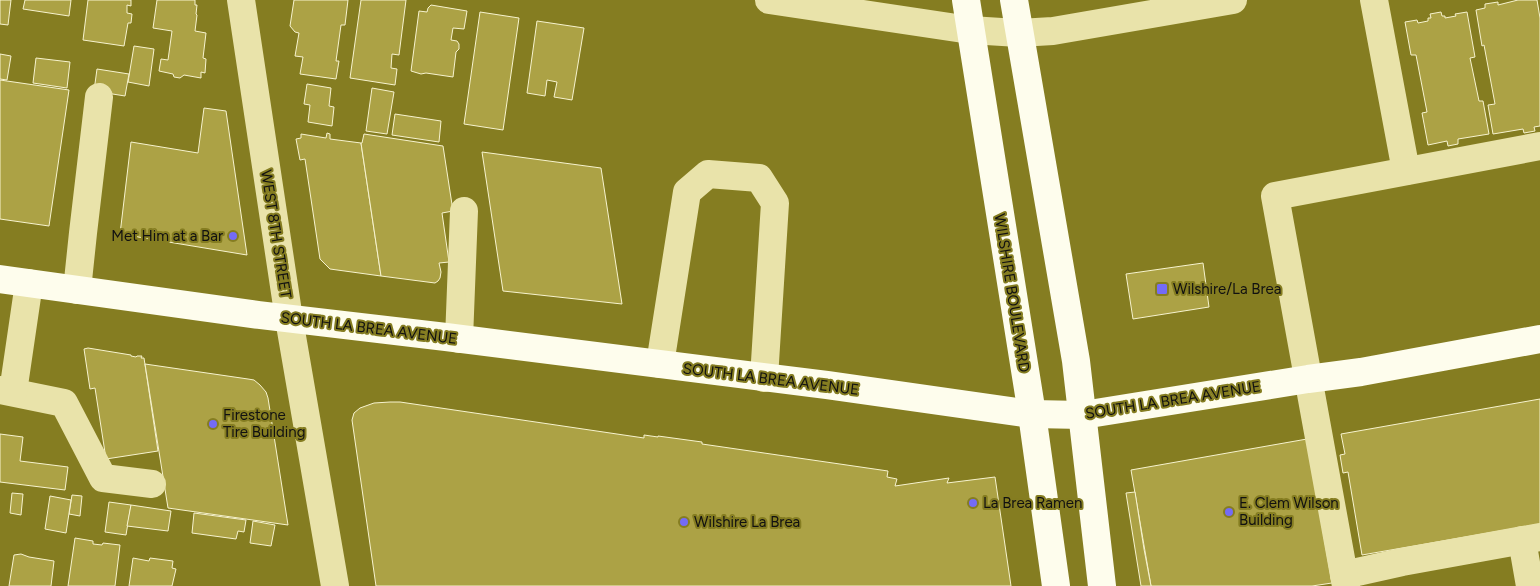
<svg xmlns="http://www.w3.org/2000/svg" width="1540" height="586" viewBox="0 0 1540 586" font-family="Figtree,sans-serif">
  <rect width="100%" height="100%" fill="#857d21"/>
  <!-- building -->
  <g fill="#aca245" stroke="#f7f3ce">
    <path d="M0,0H11L8,25L0,24Z"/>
    <path d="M25,0H71L69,16L23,9Z"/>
    <path d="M88,0H131V6L127,5V13L132,14L131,23H128L124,46L83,40Z"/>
    <path d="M157,0H195V5H197L196,14L197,15L195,31L206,33L203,58L206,59L205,73L201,72V78L184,75L180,78L174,77L173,74L159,71L161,59L168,60L172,31L153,28Z"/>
    <path d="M294,0H348L345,25H341L336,61H339L336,79L300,74L303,57L295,56L299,33L295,32L290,26Z"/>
    <path d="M361,0H406L399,55L392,54L391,68L397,69L395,85L350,78Z"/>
    <path d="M1518,0H1537L1540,18V126L1534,127L1535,131L1524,133L1523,129L1493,134L1488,105L1495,104L1484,45L1482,46L1476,10L1485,8V4L1498,2V5Z"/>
    <path d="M431,5L467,11L464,29L453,28L451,40L457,41L459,44V49L456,52L453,77L426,73L421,74L411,71L419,11L427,12L428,8Z"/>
    <path d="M480,12L519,18L503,130L464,124Z"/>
    <path d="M1441,12L1442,16H1445V18L1456,16L1455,14L1467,12L1475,57L1470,58L1479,101H1483L1489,134L1458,139V144L1448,146L1447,141L1428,145L1422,113L1427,112L1416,55H1411L1405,22L1417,20L1418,23L1428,21V18H1431L1430,14Z"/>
    <path d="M537,21L584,28L572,100L554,97L557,82L547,80L545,96L527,93Z"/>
    <path d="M134,46L154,49L149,86L128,82Z"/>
    <path d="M0,54L11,56L7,80L0,79Z"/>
    <path d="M36,58L70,62L67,88L33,83Z"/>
    <path d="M97,69L129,74L125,96L94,91Z"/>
    <path d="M0,80L69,90L49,226L0,219Z"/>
    <path d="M307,84L331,88L329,106L334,107L332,126L308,122L310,105L304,104Z"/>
    <path d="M372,88L394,92L387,134L366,131Z"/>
    <path d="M204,108L226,111L247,255L120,234L131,142L198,153Z"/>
    <path d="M395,114L441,121L439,142L392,135Z"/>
    <path d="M327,133L330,134V139L361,143L381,276L330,269L320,259L305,159L300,160L296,139L301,138V134L326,138Z"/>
    <path d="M364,134L443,146L453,211L442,213L449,262L439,263L441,272L440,278L438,281L435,283L381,276L361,143H362Z"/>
    <path d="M482,152L601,168L622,304L503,291Z"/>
    <path d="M1203,263L1209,307L1133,319L1126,274Z"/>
    <path d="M88,348L131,355V356L136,357L137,356H142L141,358H144L158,451L106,459L95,388L90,389L84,349Z"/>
    <path d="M145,364L248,379L254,380L260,385L266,392L268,398L288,525L168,508Z"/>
    <path d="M1540,399V524L1362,555L1348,472L1343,473L1340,455L1345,454L1341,434Z"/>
    <path d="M390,402H400L644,438V435L658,437V436L702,442V444L888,471L887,477L897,479L895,486L949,478L947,483L995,477L1011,586H376L352,420L354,413L360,408L374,403Z"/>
    <path d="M0,434L23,437L20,461L68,467L65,490L0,482Z"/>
    <path d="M1307,439L1332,583L1312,586H1151L1131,470Z"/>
    <path d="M1135,492L1144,549L1151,586H1141L1126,493Z"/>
    <path d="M12,493L23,494L21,515L10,513Z"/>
    <path d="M72,495L82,496L80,516L69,514Z"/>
    <path d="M50,496L71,500L66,533L45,529Z"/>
    <path d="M109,502L131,505L126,535L105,532Z"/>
    <path d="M131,505L171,511L168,531L127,526Z"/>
    <path d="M194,513L246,520L244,532L238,531L236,539L192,533Z"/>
    <path d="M253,521L275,525L271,546L250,543Z"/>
    <path d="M75,538L93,541V544L102,545L103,543L120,545L115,586H68Z"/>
    <path d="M21,554L29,557L54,561L51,586H9L14,555Z"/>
    <path d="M133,558L149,561L150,558L173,561L172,568L176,569L172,586H129Z"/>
  </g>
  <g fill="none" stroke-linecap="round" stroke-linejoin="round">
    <!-- minor -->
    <g stroke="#e9e3aa" stroke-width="28">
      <path d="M241,0L289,319L335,586"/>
      <path d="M769,0L970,30L1019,33L1053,31L1233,0"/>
      <path d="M1374,0L1406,171"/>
      <path d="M77,290L83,233L99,97"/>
      <path d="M459,339L464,211"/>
      <path d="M660,364L687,192L708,174L759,178L775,203L764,378"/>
      <path d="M0,390L64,403L103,478L152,484"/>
      <path d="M13,392L29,283"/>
      <path d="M1522,540L1530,586"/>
      <path d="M1344,575L1402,562L1540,537"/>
      <path d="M1346,586L1275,196L1540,146"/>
    </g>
    <!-- major -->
    <g stroke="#fefded" stroke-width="28">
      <path d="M966,0L1032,414L1056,586"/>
      <path d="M1014,0L1076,361L1102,586"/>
      <path d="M0,279L259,315L446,337L827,385L1032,414L1083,415L1308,379L1361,372L1540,339"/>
    </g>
  </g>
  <!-- markers -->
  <g fill="#746bf6" stroke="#857d21" stroke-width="2">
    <circle cx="233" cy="236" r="5"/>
    <rect x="1156" y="283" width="12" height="12" rx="2.5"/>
    <circle cx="213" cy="424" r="5"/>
    <circle cx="973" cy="503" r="5"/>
    <circle cx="1229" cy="512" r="5"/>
    <circle cx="684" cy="522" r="5"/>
  </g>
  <g text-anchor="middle" stroke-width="4" stroke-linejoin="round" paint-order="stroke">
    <!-- street labels -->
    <g font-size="15" fill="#111" stroke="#857d21">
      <text transform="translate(276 234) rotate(81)" y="5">WEST 8TH STREET</text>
      <text transform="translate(1012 293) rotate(81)" y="5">WILSHIRE BOULEVARD</text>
      <text transform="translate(369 328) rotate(7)" y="5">SOUTH LA BREA AVENUE</text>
      <text transform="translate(771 379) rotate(7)" y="5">SOUTH LA BREA AVENUE</text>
      <text transform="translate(1173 400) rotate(-9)" y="5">SOUTH LA BREA AVENUE</text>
    </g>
    <!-- poi labels -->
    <g font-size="15" fill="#111" stroke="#857d21" text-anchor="start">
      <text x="223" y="241" text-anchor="end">Met Him at a Bar</text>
      <text x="1173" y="294">Wilshire/La Brea</text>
      <text x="223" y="420">Firestone<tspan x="223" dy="17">Tire Building</tspan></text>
      <text x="983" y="508">La Brea Ramen</text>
      <text x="1239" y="508">E. Clem Wilson<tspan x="1239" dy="17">Building</tspan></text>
      <text x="694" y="527">Wilshire La Brea</text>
    </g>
  </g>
</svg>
